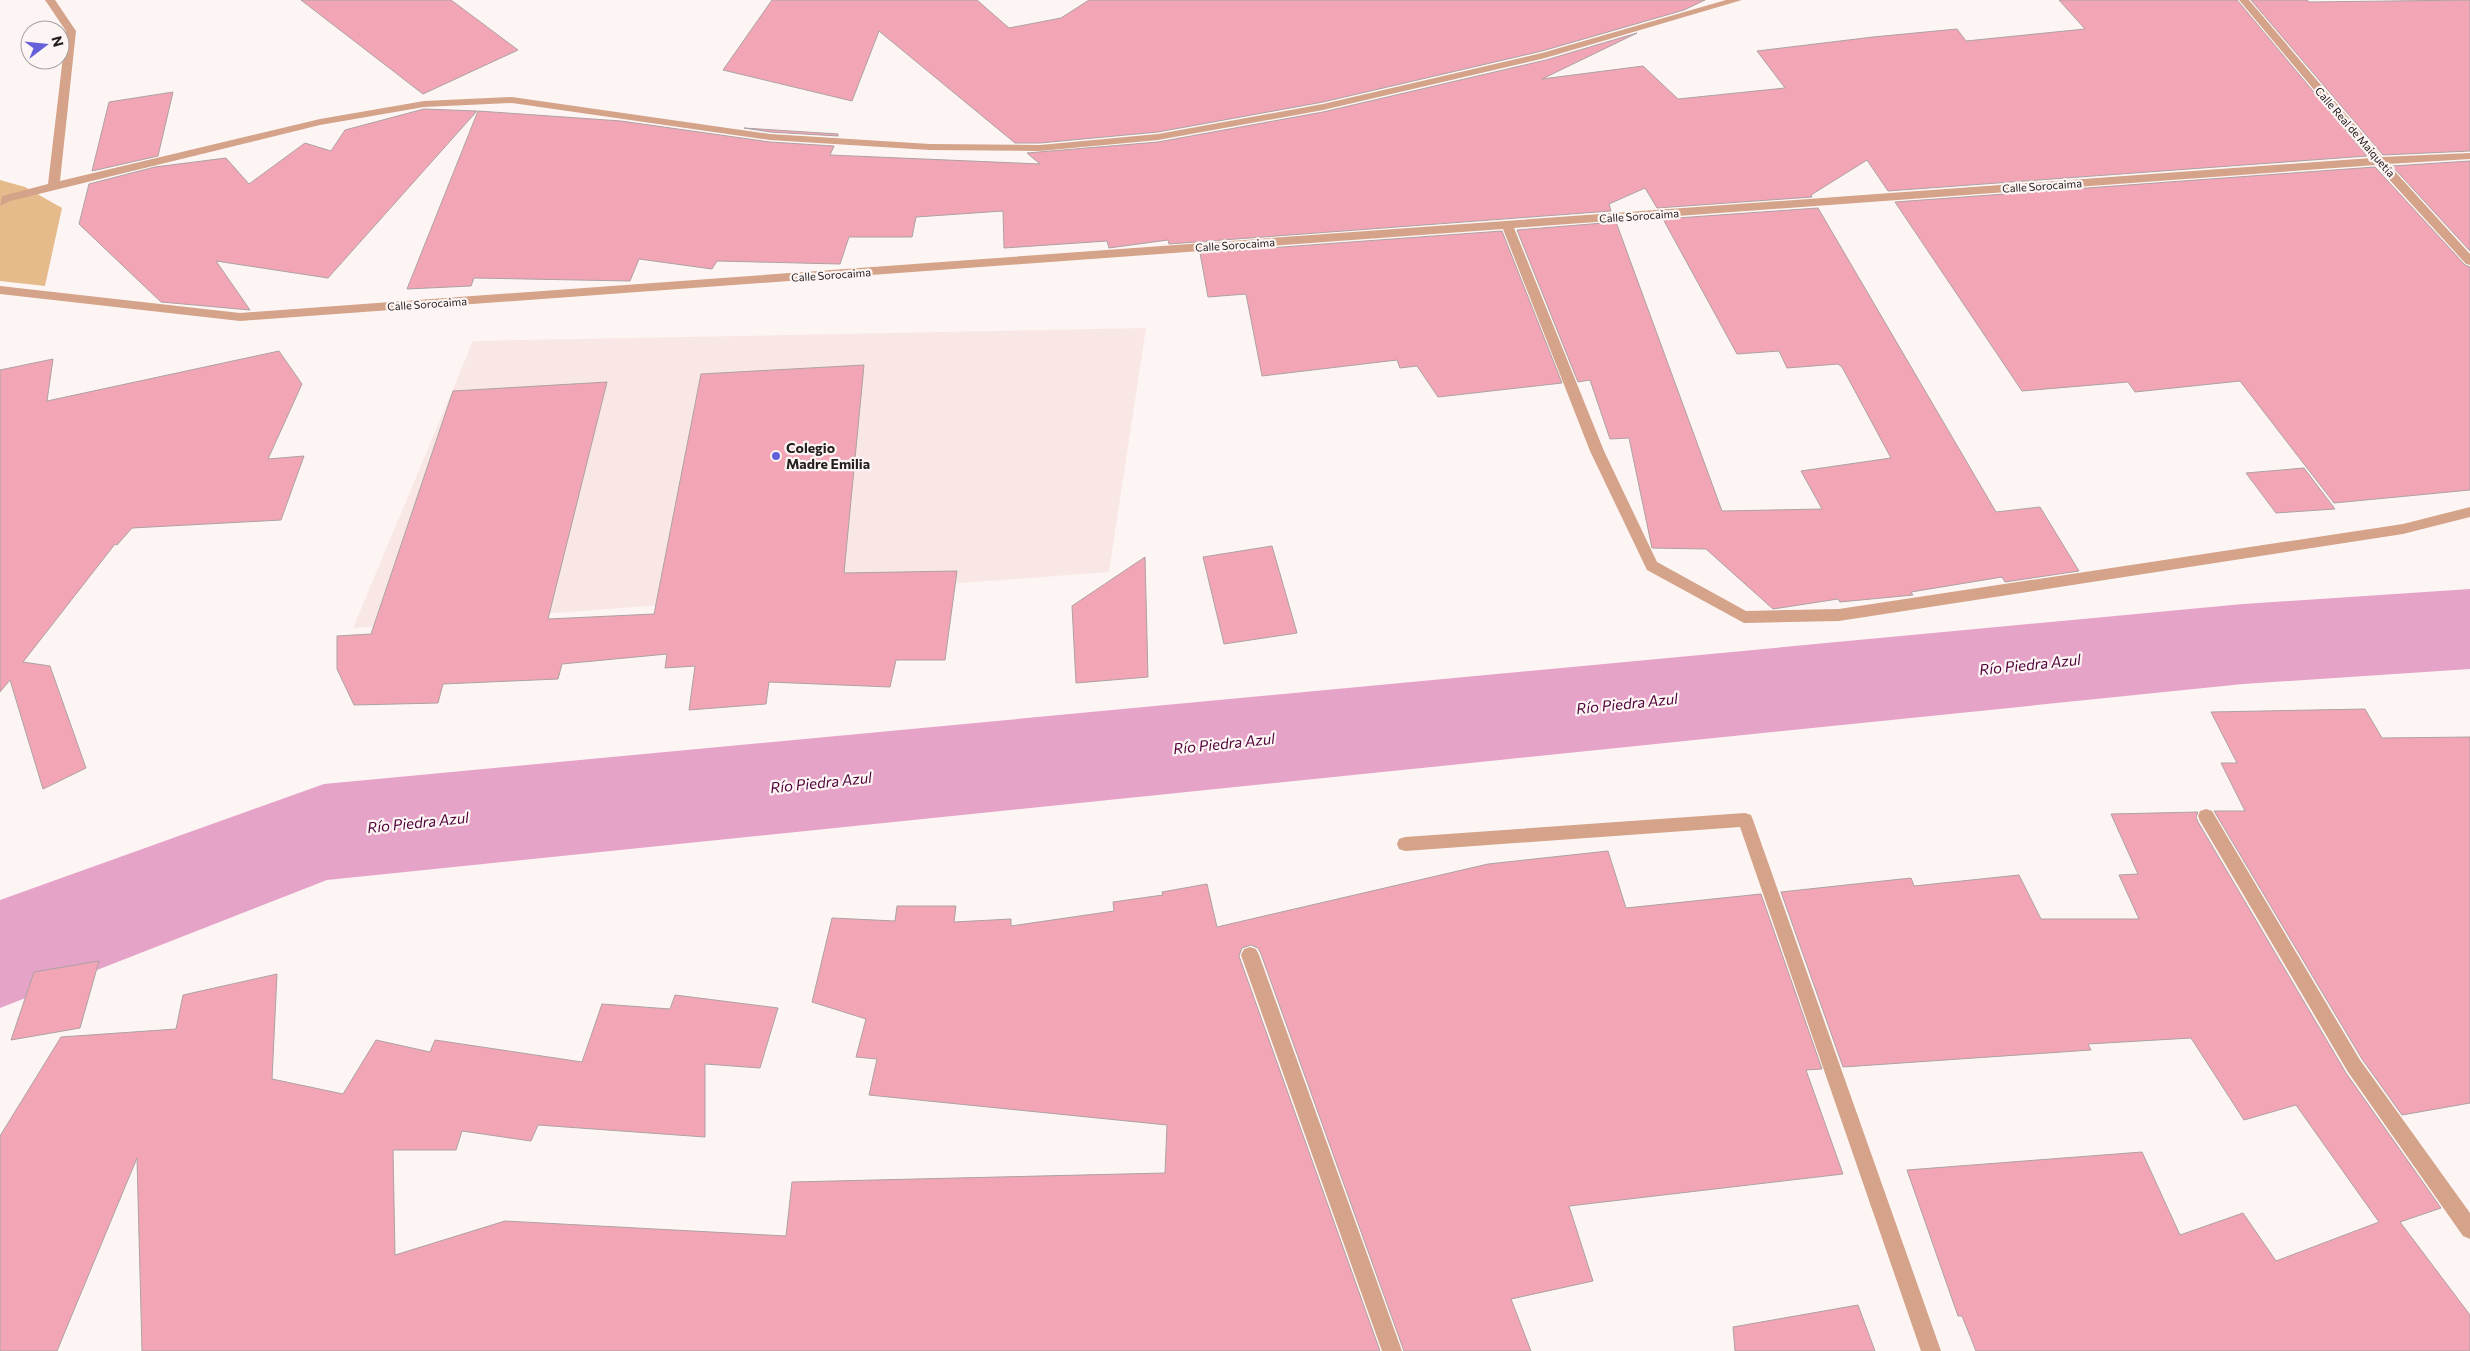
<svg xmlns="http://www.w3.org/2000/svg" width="2470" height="1351" viewBox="0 0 2470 1351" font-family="Commissioner,sans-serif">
  <rect width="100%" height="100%" fill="#fdf5f4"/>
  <!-- built -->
  <path fill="#f9e7e5" d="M1146,328L1109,572L353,628L473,341Z"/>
  <!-- green -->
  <path fill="#e5bb8c" d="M0,180L25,187L62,208L45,286L0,281Z"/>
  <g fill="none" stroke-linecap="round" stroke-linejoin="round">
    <!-- river -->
    <path fill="#e6a3c8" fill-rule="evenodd" d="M2470,589V669L2243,684L327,880L0,1008V900L324,784L2243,604Z"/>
  </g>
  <!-- building -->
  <g fill="#f2a6b5" stroke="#ada1a3">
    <path d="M301,0H451L518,50L423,94Z"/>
    <path d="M772,0H977L1009,28L1061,18L1089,0H1705L1684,10L1542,51L1323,102L1158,132L1040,143H1015L879,31L852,101L723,70Z"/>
    <path d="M2059,0H2237L2367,156L1888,191L1867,160L1811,195L1812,197L1657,208L1645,188L1609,204L1611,211L1169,244L1168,240L1109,248L1107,241L1004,248L1003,211L916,217L912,237H849L840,264L717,261L712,269L639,259L630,281L474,278L471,286L407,289L478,111L621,121L770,142L834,146L830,155L1040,164L1027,153L1158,142L1323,112L1546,60L1637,33L1542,79L1643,66L1678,99L1785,88L1757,51L1873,37L1957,29L1966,41L2085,29Z"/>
    <path d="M2251,0H2307L2309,2L2470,0V151L2383,155Z"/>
    <path d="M173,92L158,156L92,171L109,102Z"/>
    <path d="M424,109L477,111L328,278L216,261L250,310L161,302L79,224L89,184L155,167L226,158L249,184L305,143L331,151L345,130Z"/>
    <path d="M744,128L838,134V136L770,132Z"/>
    <path d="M2470,161V251L2392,166Z"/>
    <path d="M2375,167L2465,265L2470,267V490L2334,503L2240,381L2135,392L2128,382L2022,391L1895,202Z"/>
    <path d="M1818,208L1996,512L2040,507L2079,571L2005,582L2002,577L1911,592L1913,595L1840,602L1838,599L1773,609L1706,549L1652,548L1629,438L1610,439L1590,380L1578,382L1517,230L1616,222L1722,511L1822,509L1801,471L1891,458L1842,367L1838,364L1787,368L1779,351L1737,354L1663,219Z"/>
    <path d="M1502,231L1562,383L1438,397L1417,366L1400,368L1397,360L1262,376L1246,294L1208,297L1200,253Z"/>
    <path d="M279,351L302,384L268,459L304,456L281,520L132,528L117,545L115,544L23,662L50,666L86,768L43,789L10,680L0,692V370L53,359L47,401Z"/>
    <path d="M864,365L844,573L957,571L945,660H896L890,687L769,682L766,704L689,710L695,666L665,668L667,654L562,664L558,679L443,684L438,703L354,705L337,669V636L371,634L453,391L607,382L548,619L654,614L701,374Z"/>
    <path d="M2304,468L2335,509L2276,513L2246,473Z"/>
    <path d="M1272,546L1297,633L1224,644L1203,557Z"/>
    <path d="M1145,557L1148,677L1076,683L1072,606Z"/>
    <path d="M2365,709L2382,738L2470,737V1103L2402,1115L2362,1059L2214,811H2245L2221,763H2237L2211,712Z"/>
    <path d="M2198,812L2196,817L2198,822L2346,1073L2441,1208L2400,1222L2470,1315V1351H1976L1962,1316H1958L1907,1170L2142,1152L2180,1235L2243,1213L2276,1261L2379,1222L2296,1105L2244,1120L2191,1038L2088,1044L2091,1050L1843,1067L1781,892L1911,878L1914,886L2019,875L2041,919H2139L2119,875L2138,874L2111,814Z"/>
    <path d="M1608,851L1626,908L1761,894L1822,1069L1806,1070L1843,1174L1569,1206L1593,1281L1511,1299L1531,1351H1404L1261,954L1258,948L1251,945L1242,948L1239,956L1380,1351H142L137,1158L57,1351H0V1136L61,1037L176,1029L183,995L277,974L272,1079L343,1094L376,1040L430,1052L435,1040L582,1062L602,1004L670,1009L675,995L778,1008L760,1068L705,1064V1137L538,1125L531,1141L462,1131L456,1150H393L395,1255L505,1221L786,1236L792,1182L1165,1173L1167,1125L869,1095L877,1059L856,1057L866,1019L812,1002L832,918L895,921L897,906H956L954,922L1011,919V926L1114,911L1113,902L1163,895L1162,892L1207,884L1217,927L1488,864Z"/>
    <path d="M99,961L80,1028L11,1040L34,972Z"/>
    <path d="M1858,1305L1875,1351H1735L1733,1327Z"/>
  </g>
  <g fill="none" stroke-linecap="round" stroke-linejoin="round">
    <!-- minor -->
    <g fill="#d4a389" fill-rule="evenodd">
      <path d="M45,0H55L76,31L60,181L320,119L424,101L512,97L770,134L930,144L1040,145L1158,134L1323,104L1542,53L1726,0H1742L1545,58L1323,110L1158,140L1040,151L930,150L770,140L512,103L424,107L320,125L10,201L0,206L2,196L48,184L66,31Z"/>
      <path d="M2239,0H2249L2382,157L2470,153V159L2388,164L2470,254V265L2466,264L2376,165L1514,228L1604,451L1657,562L1746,611L1839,609L2403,524L2470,507V517L2403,534L1839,621L1744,623L1647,570L1590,451L1503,229L240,321L0,294V286L240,313L2371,158Z"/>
      <path d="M2206,809L2212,811L2360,1060L2470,1213V1239L2463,1236L2348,1072L2200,821L2198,816L2200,811Z"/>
      <path d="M1745,813L1751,815L1753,820L1941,1351H1921L1740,827L1405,851L1399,849L1397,844L1399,839L1405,837Z"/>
      <path d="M1250,947L1256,949L1259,955L1402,1351H1382L1241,955L1244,949Z"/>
    </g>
  </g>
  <!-- markers -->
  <circle fill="#6560d9" stroke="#fdf5f4" stroke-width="2" cx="776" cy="456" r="5"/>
  <g text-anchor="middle" stroke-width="4.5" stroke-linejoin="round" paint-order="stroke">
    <!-- far-street labels -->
    <g font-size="11" fill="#24201f" stroke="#fdf5f4">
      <text transform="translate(2355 132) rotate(49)" y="4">Calle Real de Maiquetía</text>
      <text transform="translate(2042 186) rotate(-4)" y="4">Calle Sorocaima</text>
      <text transform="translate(1639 216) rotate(-4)" y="4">Calle Sorocaima</text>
      <text transform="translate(1235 245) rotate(-4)" y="4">Calle Sorocaima</text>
      <text transform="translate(831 275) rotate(-4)" y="4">Calle Sorocaima</text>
      <text transform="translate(427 304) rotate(-4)" y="4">Calle Sorocaima</text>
    </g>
    <!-- poi labels -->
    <g font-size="14" font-weight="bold" fill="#24201f" stroke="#fdf5f4" text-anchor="start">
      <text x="786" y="453">Colegio<tspan x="786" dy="16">Madre Emilia</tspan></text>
    </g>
    <!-- water labels -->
    <g font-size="15" font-style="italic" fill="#51023a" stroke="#fdf5f4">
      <text transform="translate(2030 665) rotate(-6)" y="5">Río Piedra Azul</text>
      <text transform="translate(1627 704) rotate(-6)" y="5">Río Piedra Azul</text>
      <text transform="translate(1224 744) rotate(-6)" y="5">Río Piedra Azul</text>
      <text transform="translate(821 783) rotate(-6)" y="5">Río Piedra Azul</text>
      <text transform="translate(418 823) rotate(-6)" y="5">Río Piedra Azul</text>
    </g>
  </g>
  <!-- north arrow -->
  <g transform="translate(45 45) rotate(74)"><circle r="24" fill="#fdf5f4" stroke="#a6a09f"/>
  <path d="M0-4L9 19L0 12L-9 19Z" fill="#6560d9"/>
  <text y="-8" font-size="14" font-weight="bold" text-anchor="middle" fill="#24201f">N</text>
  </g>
</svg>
